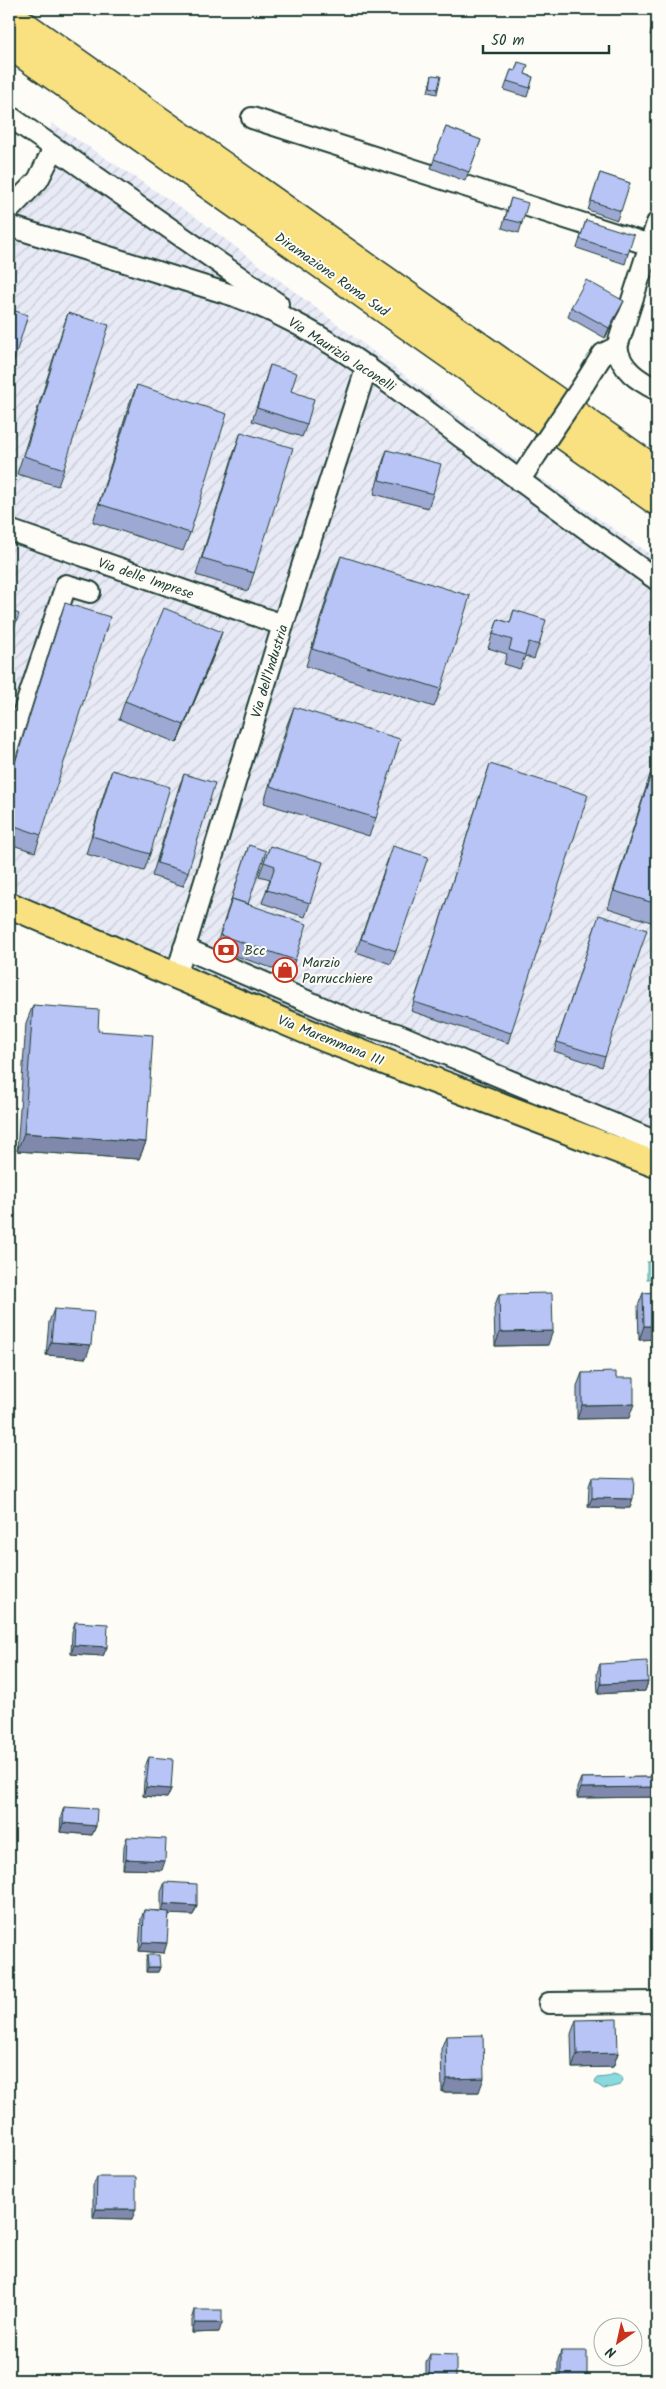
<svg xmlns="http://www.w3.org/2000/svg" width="666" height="2389" viewBox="0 0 666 2389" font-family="Kalam,sans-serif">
  <defs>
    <pattern id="industrial-furrows" width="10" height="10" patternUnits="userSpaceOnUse" patternTransform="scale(1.25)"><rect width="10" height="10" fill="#e8ebf6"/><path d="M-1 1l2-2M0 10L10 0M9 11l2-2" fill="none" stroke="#c7cad4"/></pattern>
  </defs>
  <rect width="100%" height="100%" fill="#fdfcf7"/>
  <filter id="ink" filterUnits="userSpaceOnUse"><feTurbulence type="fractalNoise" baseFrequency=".02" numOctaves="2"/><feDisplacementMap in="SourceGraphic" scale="10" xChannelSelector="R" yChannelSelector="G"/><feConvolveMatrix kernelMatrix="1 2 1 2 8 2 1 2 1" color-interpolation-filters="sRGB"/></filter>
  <g filter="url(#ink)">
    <!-- industrial -->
    <path fill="url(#industrial-furrows)" d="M52,123L200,220L543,480L657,559V1154L376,1045L9,893V197L20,188L37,164Z"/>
    <!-- water -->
    <g fill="#88dade" stroke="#5e9b9a">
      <rect x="647" y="1262" width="10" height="17"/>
      <path d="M613,2074L621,2076L623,2080L620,2085L604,2089L595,2083L597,2078L607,2077Z"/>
    </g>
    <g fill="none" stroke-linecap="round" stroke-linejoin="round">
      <defs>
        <g id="minor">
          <path d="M9,116L278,304"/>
          <path d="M252,118L650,245"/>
          <path d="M9,210L38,180L54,148"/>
          <path d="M9,226L235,296C321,327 392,385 465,440C528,487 593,534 657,580"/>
          <path d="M617,347L657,223"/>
          <path d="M617,347C621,370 638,380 657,390"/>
          <path d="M584,384L603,354L617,347"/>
          <path d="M519,481L536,455"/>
          <path d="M9,530L283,625"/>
          <path d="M9,756L66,585L90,592"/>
          <path d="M184,948L360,1024L397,1034L657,1142"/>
          <path d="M176,976L283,625L367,366"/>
          <path d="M549,2003L657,2002"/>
        </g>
        <path id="major" d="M9,905L325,1039L657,1165"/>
        <g id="highway">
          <path d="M9,15L657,472"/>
          <path d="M9,44L657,501"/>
        </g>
      </defs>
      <!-- minor casing -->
      <use href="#minor" stroke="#1f3d34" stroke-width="24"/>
      <!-- major casing -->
      <use href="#major" stroke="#1f3d34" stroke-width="29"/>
      <!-- highway casing -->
      <use href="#highway" stroke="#1f3d34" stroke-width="31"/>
      <!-- minor -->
      <use href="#minor" stroke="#fdfcf7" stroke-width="20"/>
      <!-- major -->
      <use href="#major" stroke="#f9e181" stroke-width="25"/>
      <!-- highway -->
      <use href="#highway" stroke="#f9e181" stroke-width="28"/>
      <defs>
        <path id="minor-bridge" d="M536,455L584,384"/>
      </defs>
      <!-- minor-bridge casing -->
      <use href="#minor-bridge" stroke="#1f3d34" stroke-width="24" stroke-linecap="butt"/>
      <!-- minor-bridge -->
      <use href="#minor-bridge" stroke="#fdfcf7" stroke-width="20"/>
    </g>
    <!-- wall -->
    <g fill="#9da9d3" stroke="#1f3d34">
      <path d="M657,10V37L650,35Z"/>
      <path d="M518,62L525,74L533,77L527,97L504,90L511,70L515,71Z"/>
      <path d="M432,75L438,89L437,94L428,92Z"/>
      <path d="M446,127L481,140L465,181L431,168Z"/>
      <path d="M600,173L630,183L617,220L588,210Z"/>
      <path d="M511,198L522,223L519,233L502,228Z"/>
      <path d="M586,220L628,254L625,264L577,248Z"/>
      <path d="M571,307L620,310L605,338L568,317Z"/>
      <path d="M68,313L64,469L58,486L17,474L62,331Z"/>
      <path d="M270,365L291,391L307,424L302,437L252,421Z"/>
      <path d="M137,385L190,533L183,551L93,522L130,402Z"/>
      <path d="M241,432L254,573L248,591L196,575L235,449Z"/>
      <path d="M387,450L433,494L428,508L374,494L382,464Z"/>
      <path d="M341,556L441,689L434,707L306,666L334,574Z"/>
      <path d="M65,603L41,835L35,852L9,844V779L59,620Z"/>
      <path d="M514,610L539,645L534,659L525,656L520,669L504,664L507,654L488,648L498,619L510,623Z"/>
      <path d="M216,650L177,743L119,719L125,701Z"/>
      <path d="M294,707L376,818L369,836L264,803L287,725Z"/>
      <path d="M657,753V924L608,908Z"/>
      <path d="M490,764L511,1033L508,1043L411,1011Z"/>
      <path d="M112,770L150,854L144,871L86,854L106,787Z"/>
      <path d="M184,774L188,872L183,886L152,876L179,787Z"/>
      <path d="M249,845L248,904L295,960L290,974L215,949Z"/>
      <path d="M270,846L310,903L305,917L262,903L270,879L259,876Z"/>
      <path d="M388,859L396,951L391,964L356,952Z"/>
      <path d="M596,924L605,1057L602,1067L554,1051Z"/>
      <path d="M33,1005L98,1031L146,1142L139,1159L17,1151L26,1023Z"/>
      <path d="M657,1292V1339L639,1340L638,1306L643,1293Z"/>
      <path d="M499,1294L548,1345L495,1346L494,1308Z"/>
      <path d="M54,1309L86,1358L46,1355L49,1322Z"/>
      <path d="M582,1373L616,1378L629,1418L577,1419V1386Z"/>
      <path d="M592,1477L633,1499L630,1508L588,1507L589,1486Z"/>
      <path d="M75,1622L107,1647L103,1656L71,1654L72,1632Z"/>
      <path d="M600,1664L648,1682L645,1691L598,1694L597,1673Z"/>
      <path d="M149,1757L171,1789L167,1798L143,1796L145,1766Z"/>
      <path d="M657,1777V1797L577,1798V1788L581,1778Z"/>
      <path d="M64,1807L96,1826L92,1835L60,1832L61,1816Z"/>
      <path d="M127,1837L162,1870L123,1869L124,1846Z"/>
      <path d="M165,1882L197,1906L193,1915L169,1914L164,1953L139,1951L141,1919L144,1910L161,1911V1892Z"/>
      <path d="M147,1955L160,1967L158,1972H146V1960Z"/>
      <path d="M576,2020L618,2053L613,2067L572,2068L571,2034Z"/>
      <path d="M446,2036L479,2092H442L441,2049Z"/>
      <path d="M656,2146H657V2181H654L653,2155Z"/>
      <path d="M97,2177L132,2219L93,2218V2186Z"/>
      <path d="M195,2310L219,2332L192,2333V2320Z"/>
      <path d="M561,2351L587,2380H558V2360Z"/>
      <path d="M430,2354L456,2380H426V2363Z"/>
    </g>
    <!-- shaded-wall -->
    <g fill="#8089ac" stroke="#1f3d34">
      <path d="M624,301L620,310L605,338L609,328Z"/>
      <path d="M222,632L216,650L177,743L184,725Z"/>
      <path d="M24,1133L146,1142L139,1159L17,1151Z"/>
      <path d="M644,1326H657V1339L639,1340Z"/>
      <path d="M553,1331L548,1345L495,1346L500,1332Z"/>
      <path d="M51,1342L91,1345L86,1358L46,1355Z"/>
      <path d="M634,1404L629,1418L577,1419L582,1405Z"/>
      <path d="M592,1498L633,1499L630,1508L588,1507Z"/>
      <path d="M74,1645L107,1647L103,1656L71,1654Z"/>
      <path d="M648,1682L645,1691L598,1694L601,1684Z"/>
      <path d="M146,1787L171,1789L167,1798L143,1796Z"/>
      <path d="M657,1787V1797L577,1798L581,1788Z"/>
      <path d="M63,1823L96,1826L92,1835L60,1832Z"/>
      <path d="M126,1859L165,1861L162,1870L123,1869Z"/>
      <path d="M164,1904L197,1906L193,1915L161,1914Z"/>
      <path d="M143,1942L167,1943L164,1953L139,1951Z"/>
      <path d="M148,1967H160L158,1972H146Z"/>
      <path d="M618,2053L613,2067L572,2068L577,2054Z"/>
      <path d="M484,2078L479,2092H442L447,2079Z"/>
      <path d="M657,2173V2181H654Z"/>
      <path d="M96,2209H136L132,2219L93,2218Z"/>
      <path d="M195,2323H222L219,2332L192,2333Z"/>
    </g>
    <!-- building -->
    <g fill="#b7c4f5" stroke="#1f3d34">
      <path d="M657,12V27L653,25Z"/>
      <path d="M518,62L528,65L525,74L533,77L530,88L507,81L511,70L515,71Z"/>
      <path d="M432,75L441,76L438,89L430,87Z"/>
      <path d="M446,127L481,140L469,172L434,159Z"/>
      <path d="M600,173L630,183L621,211L591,201Z"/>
      <path d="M511,198L528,203L522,223L505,219Z"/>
      <path d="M586,220L634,235L628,254L580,239Z"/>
      <path d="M586,280L624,301L609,328L571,307Z"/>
      <path d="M9,309L28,315L9,376Z"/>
      <path d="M68,313L109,325L64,469L24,456Z"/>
      <path d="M270,365L297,373L291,391L314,399L307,424L257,408Z"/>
      <path d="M137,385L227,414L190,533L99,504Z"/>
      <path d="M241,432L293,448L254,573L202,558Z"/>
      <path d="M387,450L441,464L433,494L379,480Z"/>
      <path d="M341,556L470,596L441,689L312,649Z"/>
      <path d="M65,603L110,617L41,835L9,824V782Z"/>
      <path d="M164,608L222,632L184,725L125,701Z"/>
      <path d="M9,610L19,614L9,643Z"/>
      <path d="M514,610L546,620L539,645L529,642L525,655L509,650L512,640L493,634L498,619L510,623Z"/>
      <path d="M294,707L400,739L376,818L270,786Z"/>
      <path d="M657,755V904L614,891Z"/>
      <path d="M490,764L588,795L511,1033L414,1002Z"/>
      <path d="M112,770L170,787L150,854L92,836Z"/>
      <path d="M184,774L215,783L188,872L157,863Z"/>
      <path d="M249,845L266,851L248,904L232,899L230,903Z"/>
      <path d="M270,846L323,862L310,903L267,890L275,866L264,862Z"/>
      <path d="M393,846L428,857L396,951L361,939Z"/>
      <path d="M232,899L307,924L295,960L220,935Z"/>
      <path d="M599,915L647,930L605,1057L557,1042Z"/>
      <path d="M33,1005L99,1010L98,1031L153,1035L146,1142L24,1133Z"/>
      <path d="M657,1292V1326H644L643,1293Z"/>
      <path d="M552,1293L553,1331L500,1332L499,1294Z"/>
      <path d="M54,1309L94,1312L91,1345L51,1342Z"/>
      <path d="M616,1372V1378H634V1404L582,1405V1373Z"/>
      <path d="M592,1477L634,1478L633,1499L592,1498Z"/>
      <path d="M75,1622L108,1624L107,1647L74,1645Z"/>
      <path d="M647,1661L648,1682L601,1684L600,1664Z"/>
      <path d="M149,1757L173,1759L171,1789L146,1787Z"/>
      <path d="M657,1777V1787L581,1788V1778Z"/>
      <path d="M64,1807L97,1809L96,1826L63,1823Z"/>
      <path d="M127,1837L166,1839L165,1861L126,1859Z"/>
      <path d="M165,1882L197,1884V1906L164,1904Z"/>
      <path d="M144,1910L169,1912L167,1943L143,1942Z"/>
      <path d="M147,1955H159L160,1967H148Z"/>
      <path d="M617,2019L618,2053L577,2054L576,2020Z"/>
      <path d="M483,2035L484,2078L447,2079L446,2036Z"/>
      <path d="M656,2146H657V2163Z"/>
      <path d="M97,2177H136V2209H96Z"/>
      <rect x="195" y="2310" width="27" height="13"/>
      <rect x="561" y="2351" width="26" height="29"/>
      <path d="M430,2354L456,2355V2380H429Z"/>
    </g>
  </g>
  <!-- icons -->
  <defs>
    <symbol id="bank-ring" viewBox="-11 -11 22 22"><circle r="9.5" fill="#fdfcf7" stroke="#c8321e" stroke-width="1.5"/><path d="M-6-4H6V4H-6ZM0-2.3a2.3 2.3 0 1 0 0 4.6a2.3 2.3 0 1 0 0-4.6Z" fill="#c8321e"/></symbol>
    <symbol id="shop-ring" viewBox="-11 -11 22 22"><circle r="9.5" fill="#fdfcf7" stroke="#c8321e" stroke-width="1.5"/><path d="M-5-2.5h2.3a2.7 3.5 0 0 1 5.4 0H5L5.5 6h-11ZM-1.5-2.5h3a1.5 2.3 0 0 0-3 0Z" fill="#c8321e"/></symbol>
  </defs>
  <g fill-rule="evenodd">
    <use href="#bank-ring" x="212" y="936" width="28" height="28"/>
    <use href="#shop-ring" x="271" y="956" width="28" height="28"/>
  </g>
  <g text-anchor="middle" stroke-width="4" stroke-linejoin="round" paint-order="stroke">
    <!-- street labels -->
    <g font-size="14" fill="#1f3d34" stroke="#fdfcf7">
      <text transform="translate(332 274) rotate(35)" y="5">Diramazione Roma Sud</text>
      <text transform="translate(342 354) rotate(33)" y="5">Via Maurizio Iaconelli</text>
      <text transform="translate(146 578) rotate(19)" y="5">Via delle Imprese</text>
      <text transform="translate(269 671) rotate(-73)" y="5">Via dell'Industria</text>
      <text transform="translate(331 1040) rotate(22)" y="5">Via Maremmana III</text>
    </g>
    <!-- poi labels -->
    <g font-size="14" fill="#1f3d34" stroke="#fdfcf7" text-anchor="start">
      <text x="244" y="955">Bcc</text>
      <text x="302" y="967">Marzio<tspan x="302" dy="16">Parrucchiere</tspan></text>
    </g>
  </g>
  <!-- margin -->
  <rect width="666" height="2389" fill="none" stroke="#fdfcf7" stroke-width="30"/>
  <rect x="15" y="15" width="636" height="2359" fill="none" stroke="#1f3d34" stroke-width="2" filter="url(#ink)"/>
  <!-- north arrow -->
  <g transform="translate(618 2342) rotate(214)"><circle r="24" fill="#fdfcf7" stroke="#a4b0a9"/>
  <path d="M0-4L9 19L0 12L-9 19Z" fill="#c8321e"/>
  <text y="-8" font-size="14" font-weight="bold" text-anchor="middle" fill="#1f3d34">N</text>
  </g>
  <!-- scale -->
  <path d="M483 45v8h126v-8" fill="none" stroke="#1f3d34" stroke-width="2.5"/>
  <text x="491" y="45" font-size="15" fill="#1f3d34" stroke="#fdfcf7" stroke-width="4" paint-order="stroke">50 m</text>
</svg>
